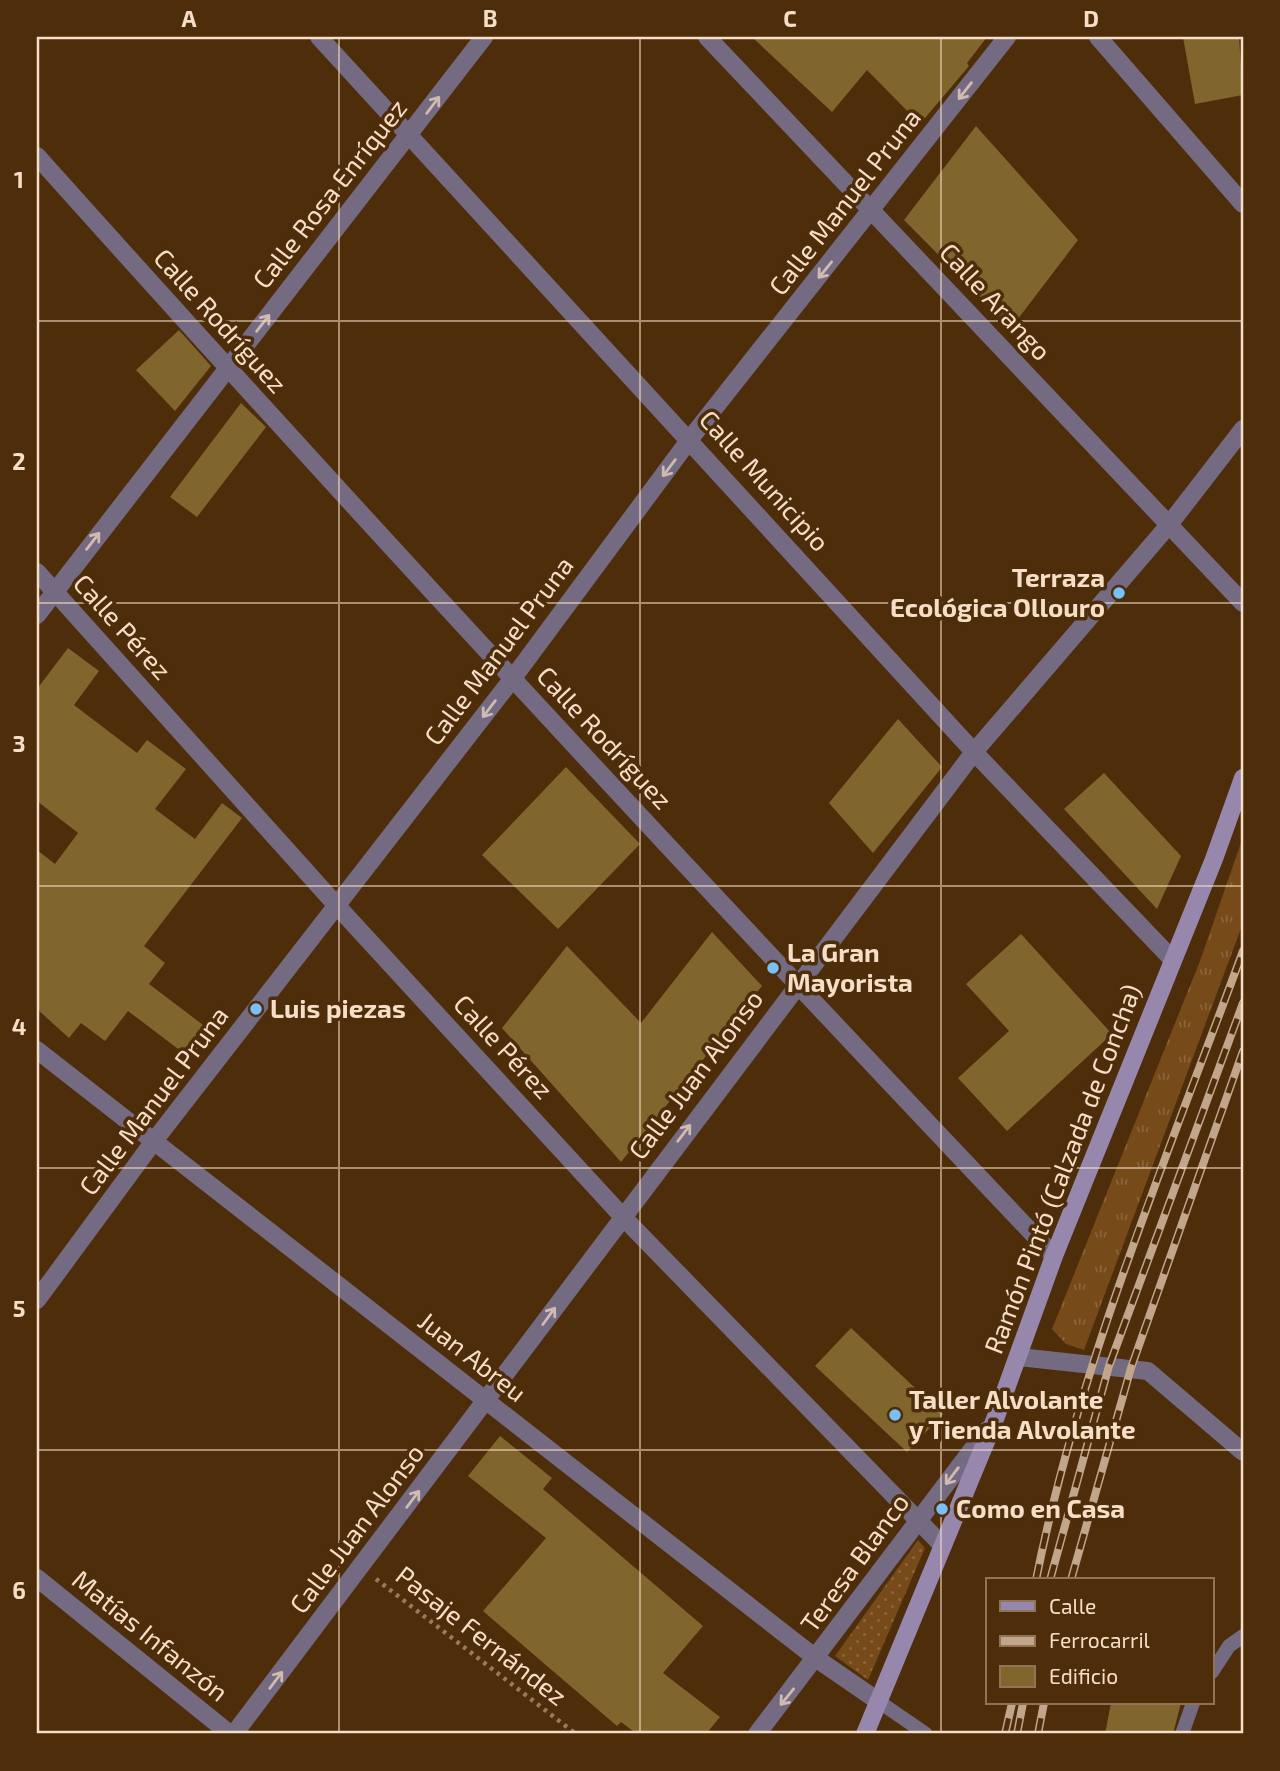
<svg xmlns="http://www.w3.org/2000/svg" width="1280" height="1771" viewBox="0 0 1280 1771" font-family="'Exo 2',sans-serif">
  <defs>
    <pattern id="grass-tufts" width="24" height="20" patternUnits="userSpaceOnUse" patternTransform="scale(1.75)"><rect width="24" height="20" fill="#774a1a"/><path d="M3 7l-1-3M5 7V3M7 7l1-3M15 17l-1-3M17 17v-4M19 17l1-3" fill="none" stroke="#8b643a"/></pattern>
    <pattern id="park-dots" width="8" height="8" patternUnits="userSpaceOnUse" patternTransform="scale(1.75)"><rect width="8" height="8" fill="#774a1a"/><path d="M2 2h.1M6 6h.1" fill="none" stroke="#8b643a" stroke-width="1.8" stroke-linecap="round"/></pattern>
  </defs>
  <rect width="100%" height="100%" fill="#4d2d0a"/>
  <!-- grass -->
  <path fill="url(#grass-tufts)" d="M1243,837V923L1084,1350L1066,1344L1052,1329L1200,961Z"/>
  <!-- park -->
  <path fill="url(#park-dots)" d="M918,1540L925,1548L868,1680L835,1656Z"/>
  <!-- building -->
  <g fill="#80662c">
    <path d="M752,37H987L967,63L969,66L920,124L867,70L832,112Z"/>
    <path d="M1183,37H1239L1243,95L1195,104Z"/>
    <path d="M976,126L1078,240L1011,328L904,220Z"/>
    <path d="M179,330L211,366L175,411L136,370Z"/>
    <path d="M241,403L266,427L197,517L170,497Z"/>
    <path d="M68,648L99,671L74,705L137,753L147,740L186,769L155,809L195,839L222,803L242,818L144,946L165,963L149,984L211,1031L190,1058L128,1011L105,1041L81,1023L69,1038L37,1009V850L55,864L78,833L37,801V689Z"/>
    <path d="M898,719L942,767L873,853L829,803Z"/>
    <path d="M566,767L640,844L558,929L482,855Z"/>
    <path d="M1104,773L1181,856L1157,909L1064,809Z"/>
    <path d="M712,932L762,986L621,1162L502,1028L567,946L641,1023Z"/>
    <path d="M1021,934L1112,1034L1007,1131L958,1078L1009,1031L966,984Z"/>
    <path d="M851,1328L943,1414L907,1452L815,1366Z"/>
    <path d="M500,1436L552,1478L543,1489L703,1626L663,1673L720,1717L706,1734H637L621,1722L617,1726L483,1611L546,1538L468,1476Z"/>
    <path d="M1111,1703H1181L1173,1734H1105Z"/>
  </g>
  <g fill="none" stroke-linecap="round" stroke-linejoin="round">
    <!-- path -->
    <path stroke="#987b5e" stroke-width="4.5" stroke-dasharray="3.5 5" stroke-linecap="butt" d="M376,1579L576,1734"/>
    <!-- lane -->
    <g stroke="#746a81" stroke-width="14">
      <path d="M1212,1672L1229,1646L1243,1636"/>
      <path d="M878,1701L926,1734"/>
      <path d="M1182,1734L1193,1703"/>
    </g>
    <!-- street -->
    <g stroke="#746a81" stroke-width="18">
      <path d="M319,37L974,752L1172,959"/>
      <path d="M707,37L1243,603"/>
      <path d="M1098,37L1243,204"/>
      <path d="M37,156C370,528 710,894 1054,1256"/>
      <path d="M37,572L338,907L622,1216L943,1546"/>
      <path d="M37,615L484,37"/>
      <path d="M37,1050L817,1659L878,1701"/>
      <path d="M37,1300L154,1141L513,678L690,439L1007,37"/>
      <path d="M1019,1357L1148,1371L1243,1452"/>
      <path d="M37,1578L230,1734"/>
      <path d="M234,1734L974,752L1168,526L1243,429"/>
      <path d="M757,1734L987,1430"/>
    </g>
    <!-- secondary -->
    <path stroke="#9787ac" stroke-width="18" d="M865,1734L994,1422L1054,1256L1214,859L1243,778"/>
    <defs>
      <g id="rail">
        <path d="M1036,1580C1079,1364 1167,1158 1243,951"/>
        <path d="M1050,1580L1109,1366L1243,1003"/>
        <path d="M1071,1580L1131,1368L1243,1051"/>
        <path d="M1005,1734L1012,1703"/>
        <path d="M1017,1734L1023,1703"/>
        <path d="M1038,1734L1044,1703"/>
      </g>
    </defs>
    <!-- rail casing -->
    <use href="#rail" stroke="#c1a68b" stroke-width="8"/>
    <!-- rail -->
    <use href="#rail" stroke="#4d2d0a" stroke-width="5" stroke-dasharray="16" stroke-linecap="butt"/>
  </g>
  <!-- one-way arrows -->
  <defs><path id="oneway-shaft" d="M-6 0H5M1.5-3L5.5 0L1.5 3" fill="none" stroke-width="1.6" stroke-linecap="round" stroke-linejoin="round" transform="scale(1.75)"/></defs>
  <g stroke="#d0bbb2">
    <use href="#oneway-shaft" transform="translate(965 91) rotate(128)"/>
    <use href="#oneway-shaft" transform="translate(433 105) rotate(-53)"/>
    <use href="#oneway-shaft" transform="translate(825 270) rotate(129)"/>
    <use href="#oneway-shaft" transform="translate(263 323) rotate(-52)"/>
    <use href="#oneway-shaft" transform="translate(669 468) rotate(127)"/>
    <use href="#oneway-shaft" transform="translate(93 541) rotate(-52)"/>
    <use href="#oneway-shaft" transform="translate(489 709) rotate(127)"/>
    <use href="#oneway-shaft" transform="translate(684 1133) rotate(-53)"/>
    <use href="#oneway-shaft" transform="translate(549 1316) rotate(-54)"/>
    <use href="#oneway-shaft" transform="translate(952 1476) rotate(127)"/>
    <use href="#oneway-shaft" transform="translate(413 1499) rotate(-53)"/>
    <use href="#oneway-shaft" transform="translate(276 1680) rotate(-53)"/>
    <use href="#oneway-shaft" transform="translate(787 1697) rotate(129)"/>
  </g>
  <!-- grid -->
  <path fill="none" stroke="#f7dec7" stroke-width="2" stroke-opacity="0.55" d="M339,37V1734M640,37V1734M941,37V1734M37,321H1243M37,603H1243M37,886H1243M37,1168H1243M37,1450H1243"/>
  <!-- markers -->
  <g fill="#79bff8" stroke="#4d2d0a" stroke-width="2.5">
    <circle cx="1119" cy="593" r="7"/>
    <circle cx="773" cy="968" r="7"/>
    <circle cx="256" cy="1009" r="7"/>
    <circle cx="895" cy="1415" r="7"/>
    <circle cx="942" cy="1509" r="7"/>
  </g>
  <g text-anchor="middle" stroke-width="7" stroke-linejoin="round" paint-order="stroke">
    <!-- street labels -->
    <g font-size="26" fill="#f7dec7" stroke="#4d2d0a">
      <text transform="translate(330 194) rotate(-52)" y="9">Calle Rosa Enríquez</text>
      <text transform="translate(845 202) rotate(-52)" y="9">Calle Manuel Pruna</text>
      <text transform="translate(995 302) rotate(47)" y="9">Calle Arango</text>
      <text transform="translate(220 321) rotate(48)" y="9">Calle Rodríguez</text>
      <text transform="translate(764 481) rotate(48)" y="9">Calle Municipio</text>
      <text transform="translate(122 627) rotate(48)" y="9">Calle Pérez</text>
      <text transform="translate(499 651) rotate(-53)" y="9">Calle Manuel Pruna</text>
      <text transform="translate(604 738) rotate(47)" y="9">Calle Rodríguez</text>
      <text transform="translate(503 1047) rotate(47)" y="9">Calle Pérez</text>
      <text transform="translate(696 1075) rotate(-53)" y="9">Calle Juan Alonso</text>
      <text transform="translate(154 1101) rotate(-53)" y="9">Calle Manuel Pruna</text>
      <text transform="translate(1063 1169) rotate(-69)" y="9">Ramón Pintó (Calzada de Concha)</text>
      <text transform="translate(472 1357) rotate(38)" y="9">Juan Abreu</text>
      <text transform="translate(357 1529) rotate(-53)" y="9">Calle Juan Alonso</text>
      <text transform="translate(855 1563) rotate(-54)" y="9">Teresa Blanco</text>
      <text transform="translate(150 1636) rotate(39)" y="9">Matías Infanzón</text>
      <text transform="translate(481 1636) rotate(38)" y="9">Pasaje Fernández</text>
    </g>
    <!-- poi labels -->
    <g font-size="26" font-weight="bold" fill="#f7dec7" stroke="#4d2d0a" text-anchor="start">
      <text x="1105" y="587" text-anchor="end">Terraza<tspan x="1105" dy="30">Ecológica Ollouro</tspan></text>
      <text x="787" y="962">La Gran<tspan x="787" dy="30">Mayorista</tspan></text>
      <text x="270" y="1018">Luis piezas</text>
      <text x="909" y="1409">Taller Alvolante<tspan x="909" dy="30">y Tienda Alvolante</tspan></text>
      <text x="956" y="1518">Como en Casa</text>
    </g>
  </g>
  <!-- border -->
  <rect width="1280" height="1771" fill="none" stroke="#4d2d0a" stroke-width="77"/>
  <!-- legend -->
  <rect x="986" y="1578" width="228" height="126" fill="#4d2d0a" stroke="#917456" stroke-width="2"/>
  <rect x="1000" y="1601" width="35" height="10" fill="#9787ac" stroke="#917456" stroke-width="2"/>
  <text x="1049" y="1614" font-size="21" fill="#f7dec7">Calle</text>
  <rect x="1000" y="1636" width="35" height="10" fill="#c1a68b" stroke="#917456" stroke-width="2"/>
  <text x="1049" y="1648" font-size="21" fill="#f7dec7">Ferrocarril</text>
  <rect x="1000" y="1666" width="35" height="21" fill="#80662c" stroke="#917456" stroke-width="2"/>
  <text x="1049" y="1684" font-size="21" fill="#f7dec7">Edificio</text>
  <rect x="38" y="38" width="1204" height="1694" fill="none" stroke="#f7dec7" stroke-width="2.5"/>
  <g font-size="23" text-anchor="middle" font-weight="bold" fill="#f7dec7">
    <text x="189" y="27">A</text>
    <text x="490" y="27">B</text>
    <text x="790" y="27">C</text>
    <text x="1091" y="27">D</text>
    <text x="19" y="188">1</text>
    <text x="19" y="470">2</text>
    <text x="19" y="752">3</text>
    <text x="19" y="1035">4</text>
    <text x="19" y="1317">5</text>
    <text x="19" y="1599">6</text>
  </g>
</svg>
